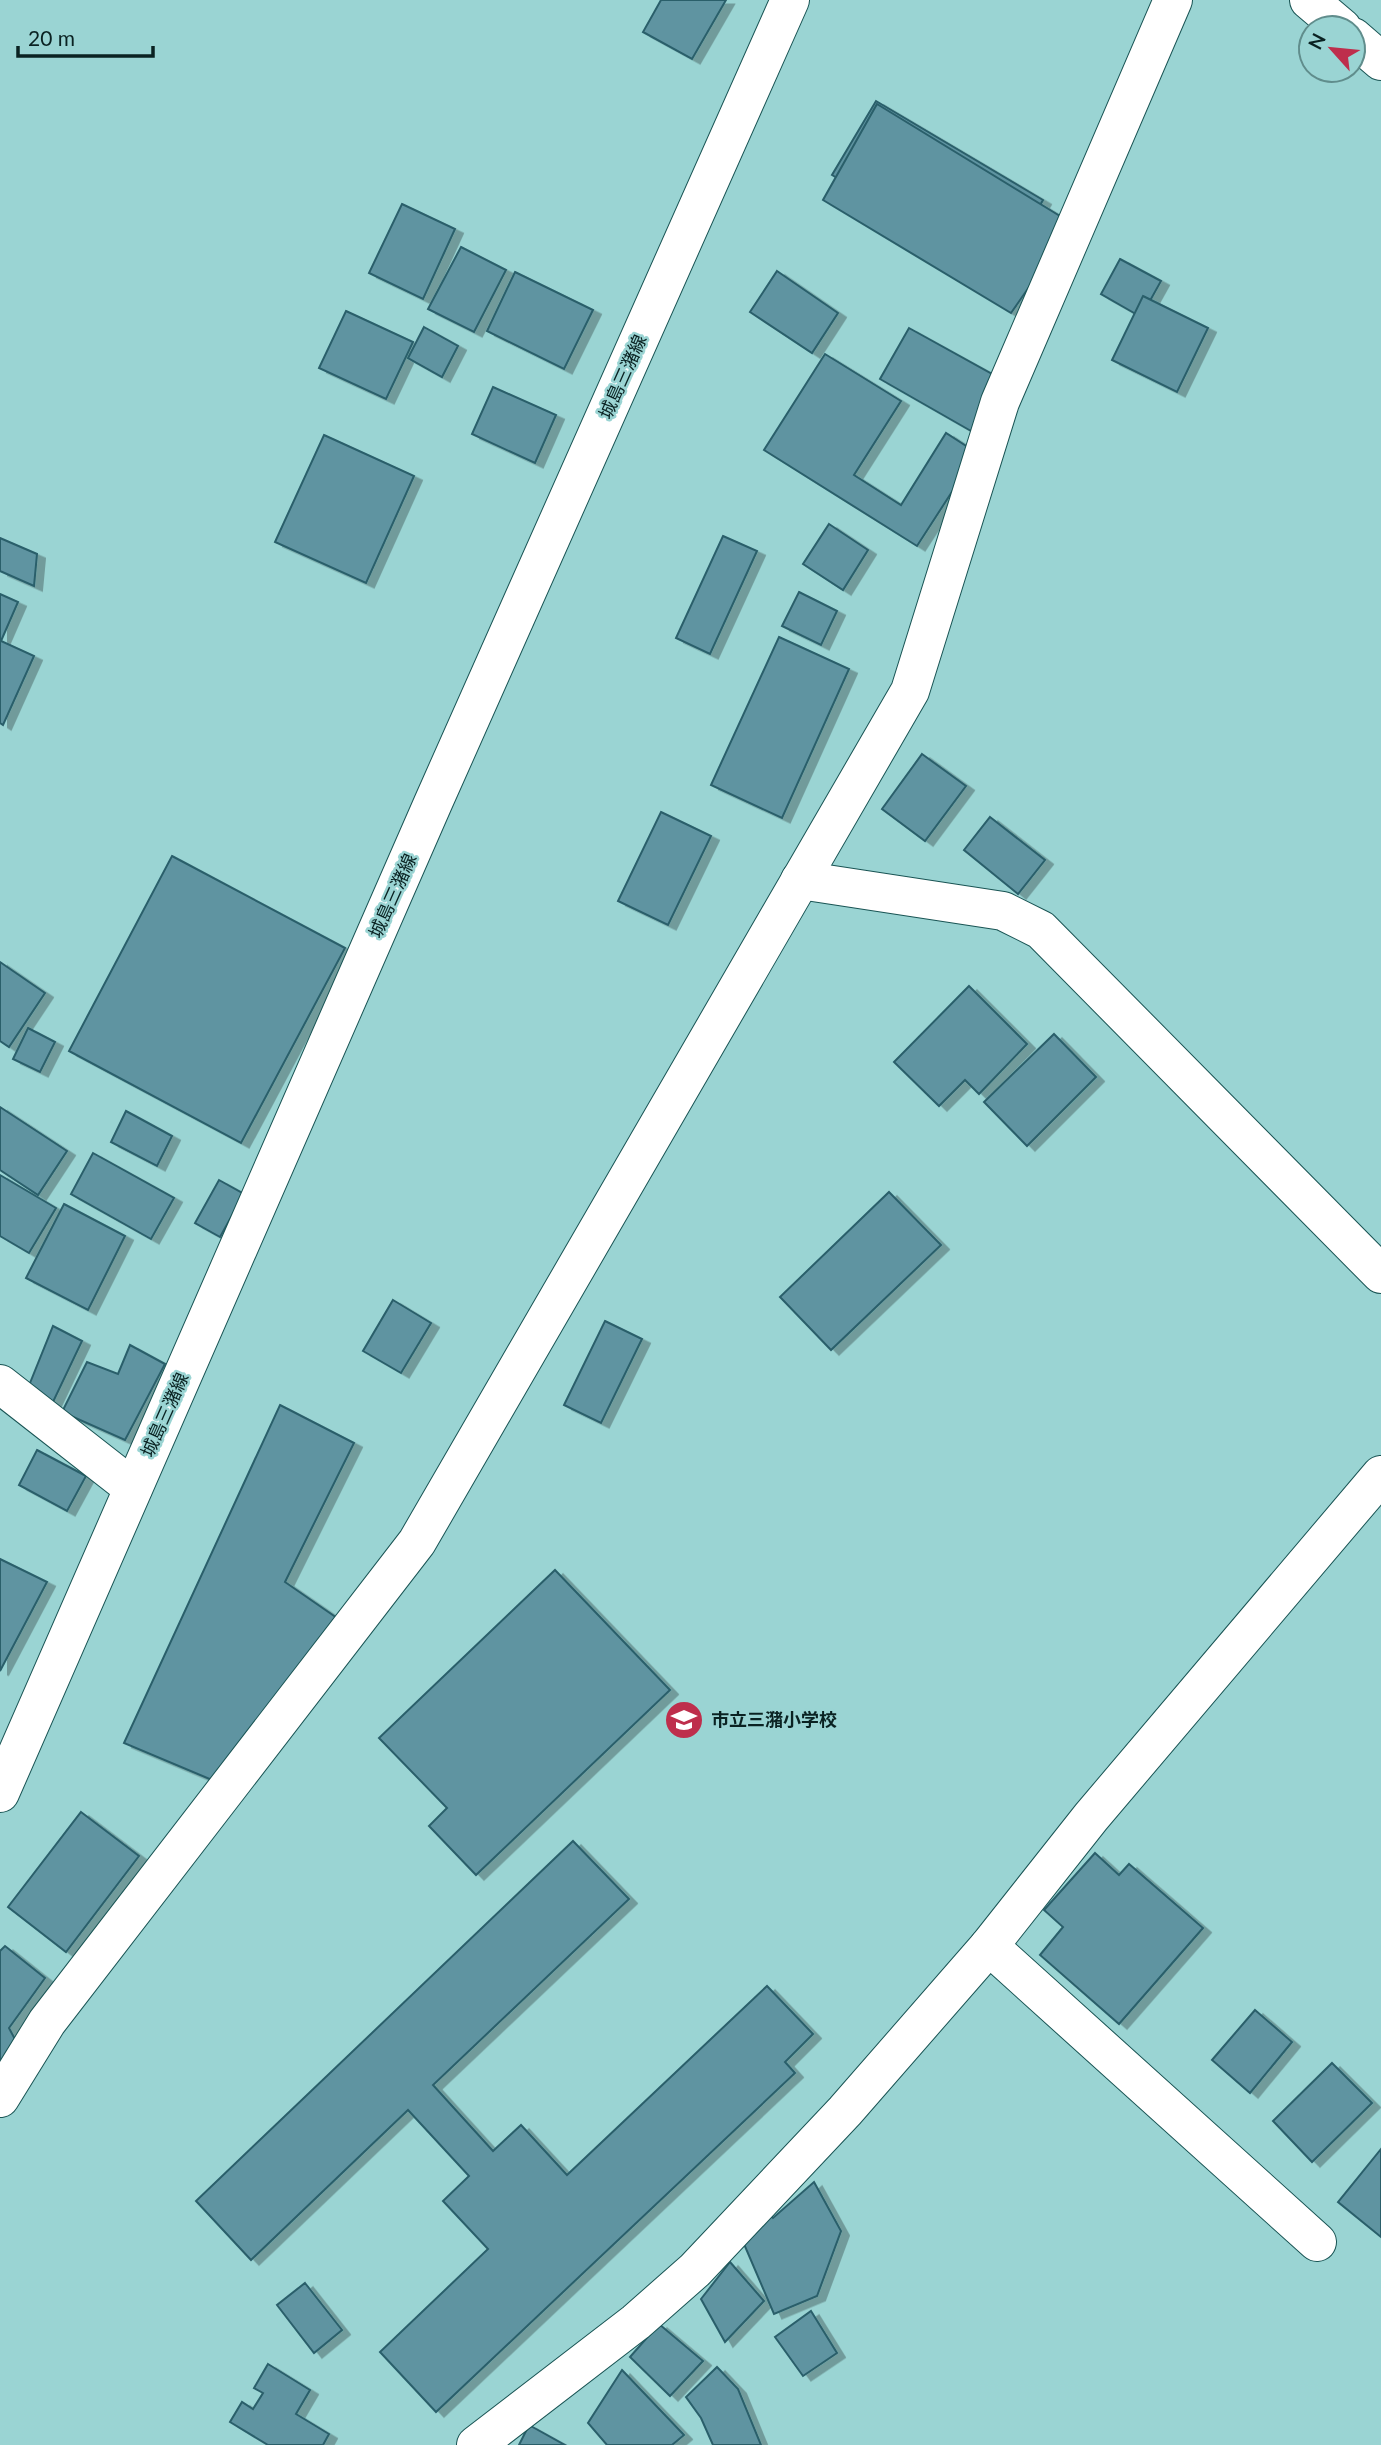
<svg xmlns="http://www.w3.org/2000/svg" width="1381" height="2445" viewBox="0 0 1381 2445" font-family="Lato,'Noto Sans JP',sans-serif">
  <defs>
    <filter id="shadow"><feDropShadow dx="8" dy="4.5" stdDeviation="0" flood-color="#0004"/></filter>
  </defs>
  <rect width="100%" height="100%" fill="#9ad4d3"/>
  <!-- building -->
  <g fill="#5f94a1" stroke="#2a5f6b" stroke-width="2" filter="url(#shadow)">
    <path d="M661,0H726L692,59L643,32Z"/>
    <path d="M876,101L1043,200L1000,274L832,175Z"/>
    <path d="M877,104L1073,224L1011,313L823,200Z"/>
    <path d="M402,204L455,229L423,299L369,273Z"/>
    <path d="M461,247L506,270L474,332L428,309Z"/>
    <path d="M1120,259L1161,281L1141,317L1101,294Z"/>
    <path d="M777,271L838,313L812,353L750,312Z"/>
    <path d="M515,272L593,310L564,369L487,331Z"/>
    <path d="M1143,296L1208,328L1177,392L1112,360Z"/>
    <path d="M346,311L413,342L386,399L319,368Z"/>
    <path d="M424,327L458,346L442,377L408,358Z"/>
    <path d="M909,328L1001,379L971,431L880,379Z"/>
    <path d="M825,354L901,401L854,475L901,505L946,433L977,453L917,546L764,450Z"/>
    <path d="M493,387L556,415L535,463L472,434Z"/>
    <path d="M324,435L414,476L366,583L275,542Z"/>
    <path d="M829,524L868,550L843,590L803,564Z"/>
    <path d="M723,536L757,551L710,654L676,638Z"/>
    <path d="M0,538L37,554L34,586L0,571Z"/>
    <path d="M799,592L837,611L821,645L782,626Z"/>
    <path d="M0,594L18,602L1,641L34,656L3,725L0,723Z"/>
    <path d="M779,637L849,669L782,818L711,785Z"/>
    <path d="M922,754L966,786L925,841L882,809Z"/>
    <path d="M661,812L711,836L668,925L618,901Z"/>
    <path d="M990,817L1045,860L1018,894L964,850Z"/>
    <path d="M172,856L345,948L241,1143L69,1051Z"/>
    <path d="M0,962L45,993L9,1047L0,1041Z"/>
    <path d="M969,986L1027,1044L979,1094L965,1080L939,1106L894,1062Z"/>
    <path d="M28,1028L55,1042L40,1072L13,1059Z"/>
    <path d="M1054,1034L1096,1077L1027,1146L984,1102Z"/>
    <path d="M0,1107L67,1151L38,1195L0,1170Z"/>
    <path d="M126,1111L172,1136L157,1166L111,1142Z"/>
    <path d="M93,1153L174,1198L151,1239L71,1194Z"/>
    <path d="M0,1175L56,1208L29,1253L0,1236Z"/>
    <path d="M219,1180L244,1194L220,1237L195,1223Z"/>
    <path d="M889,1192L941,1245L831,1350L780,1297Z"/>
    <path d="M64,1204L125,1236L88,1310L26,1278Z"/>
    <path d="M393,1300L431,1323L401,1373L363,1351Z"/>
    <path d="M605,1321L642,1339L601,1423L564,1405Z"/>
    <path d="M53,1326L82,1341L52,1404L28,1388Z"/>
    <path d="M130,1345L165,1364L125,1440L62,1412L87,1362L118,1374Z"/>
    <path d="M280,1405L354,1443L285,1582L337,1618L212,1780L124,1743Z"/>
    <path d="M37,1450L86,1476L67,1511L19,1485Z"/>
    <path d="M0,1559L47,1582L0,1671Z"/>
    <path d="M555,1570L670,1690L476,1875L429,1826L447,1808L379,1738Z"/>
    <path d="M81,1812L139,1856L66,1952L8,1907Z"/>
    <path d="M573,1841L629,1899L433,2085L493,2151L521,2125L567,2175L767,1986L813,2034L785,2062L795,2073L436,2412L380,2352L488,2249L443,2201L469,2176L408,2110L251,2260L196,2201Z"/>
    <path d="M1095,1853L1119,1875L1129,1864L1203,1928L1119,2024L1040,1955L1063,1927L1044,1910Z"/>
    <path d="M5,1946L45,1978L9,2028L17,2043L0,2067V1951Z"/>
    <path d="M1255,2010L1292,2042L1250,2093L1212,2060Z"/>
    <path d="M1332,2063L1372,2103L1312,2162L1273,2121Z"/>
    <path d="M1381,2149V2237L1338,2202Z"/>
    <path d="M814,2182L841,2231L817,2296L774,2314L741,2237L769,2214L773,2218Z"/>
    <path d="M730,2262L764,2301L725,2342L701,2299Z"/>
    <path d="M305,2283L342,2330L314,2353L277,2305Z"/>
    <path d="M811,2311L837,2353L803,2376L775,2337Z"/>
    <path d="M659,2324L703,2361L670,2396L630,2357Z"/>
    <path d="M268,2364L310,2390L296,2414L329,2434L323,2445H268L230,2422L242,2402L253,2409L263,2393L254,2388Z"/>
    <path d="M717,2367L738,2389L761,2445H713L701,2418L686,2397Z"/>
    <path d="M622,2370L684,2435L672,2445H607L588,2423Z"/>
    <path d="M529,2425L565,2445H519Z"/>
  </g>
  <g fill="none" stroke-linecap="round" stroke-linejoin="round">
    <defs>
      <g id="minor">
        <path d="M1309,0L1342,28"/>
        <path d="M1353,37L1381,61"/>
        <path d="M800,880L1003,911L1041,930L1381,1274"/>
        <path d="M0,1384L133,1488"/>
        <path d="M989,1946L1317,2242"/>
        <path d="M0,2098L47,2022L417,1542L910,691L1000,402L1173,0"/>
        <path d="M476,2445L636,2322L695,2270L845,2111L989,1946L1091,1817L1381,1475"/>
      </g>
      <path id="major" d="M0,1793L433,803L790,0"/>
    </defs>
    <!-- minor casing -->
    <use href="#minor" stroke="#195454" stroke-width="40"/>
    <!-- major casing -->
    <use href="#major" stroke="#195454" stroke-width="40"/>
    <!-- minor -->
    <use href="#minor" stroke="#fff" stroke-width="38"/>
    <!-- major -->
    <use href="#major" stroke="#fff" stroke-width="38"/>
  </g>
  <!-- icons -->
  <defs>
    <symbol id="school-disc" viewBox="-11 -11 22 22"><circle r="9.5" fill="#be2e4c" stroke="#9ad4d3"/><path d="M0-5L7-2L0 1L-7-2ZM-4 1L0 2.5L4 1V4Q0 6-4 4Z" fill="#fff"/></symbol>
  </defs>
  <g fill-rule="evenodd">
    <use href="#school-disc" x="662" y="1698" width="44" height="44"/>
  </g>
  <g text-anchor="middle" stroke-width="5" stroke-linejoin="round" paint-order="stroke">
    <!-- street labels -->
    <g font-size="18" fill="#0a2222" stroke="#9ad4d3">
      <text transform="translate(623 377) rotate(-66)" y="6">城島三潴線</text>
      <text transform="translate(393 896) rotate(-66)" y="6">城島三潴線</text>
      <text transform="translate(165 1415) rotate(-66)" y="6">城島三潴線</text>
    </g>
    <!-- poi labels -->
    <g font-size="18" font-weight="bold" fill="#0a2222" stroke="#9ad4d3" text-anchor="start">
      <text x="711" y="1726">市立三潴小学校</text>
    </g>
  </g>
  <!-- north arrow -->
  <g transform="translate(1332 49) rotate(297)"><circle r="33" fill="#9ad4d3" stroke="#608d8c" stroke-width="2"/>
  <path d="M0-5L12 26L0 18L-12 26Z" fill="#be2e4c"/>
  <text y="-10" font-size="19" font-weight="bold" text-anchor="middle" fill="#0a2222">N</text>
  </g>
  <!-- scale -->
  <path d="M18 46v10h135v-10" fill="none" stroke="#0a2222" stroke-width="3.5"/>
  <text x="28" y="46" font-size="21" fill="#0a2222" stroke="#9ad4d3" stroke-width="5" paint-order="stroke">20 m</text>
</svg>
